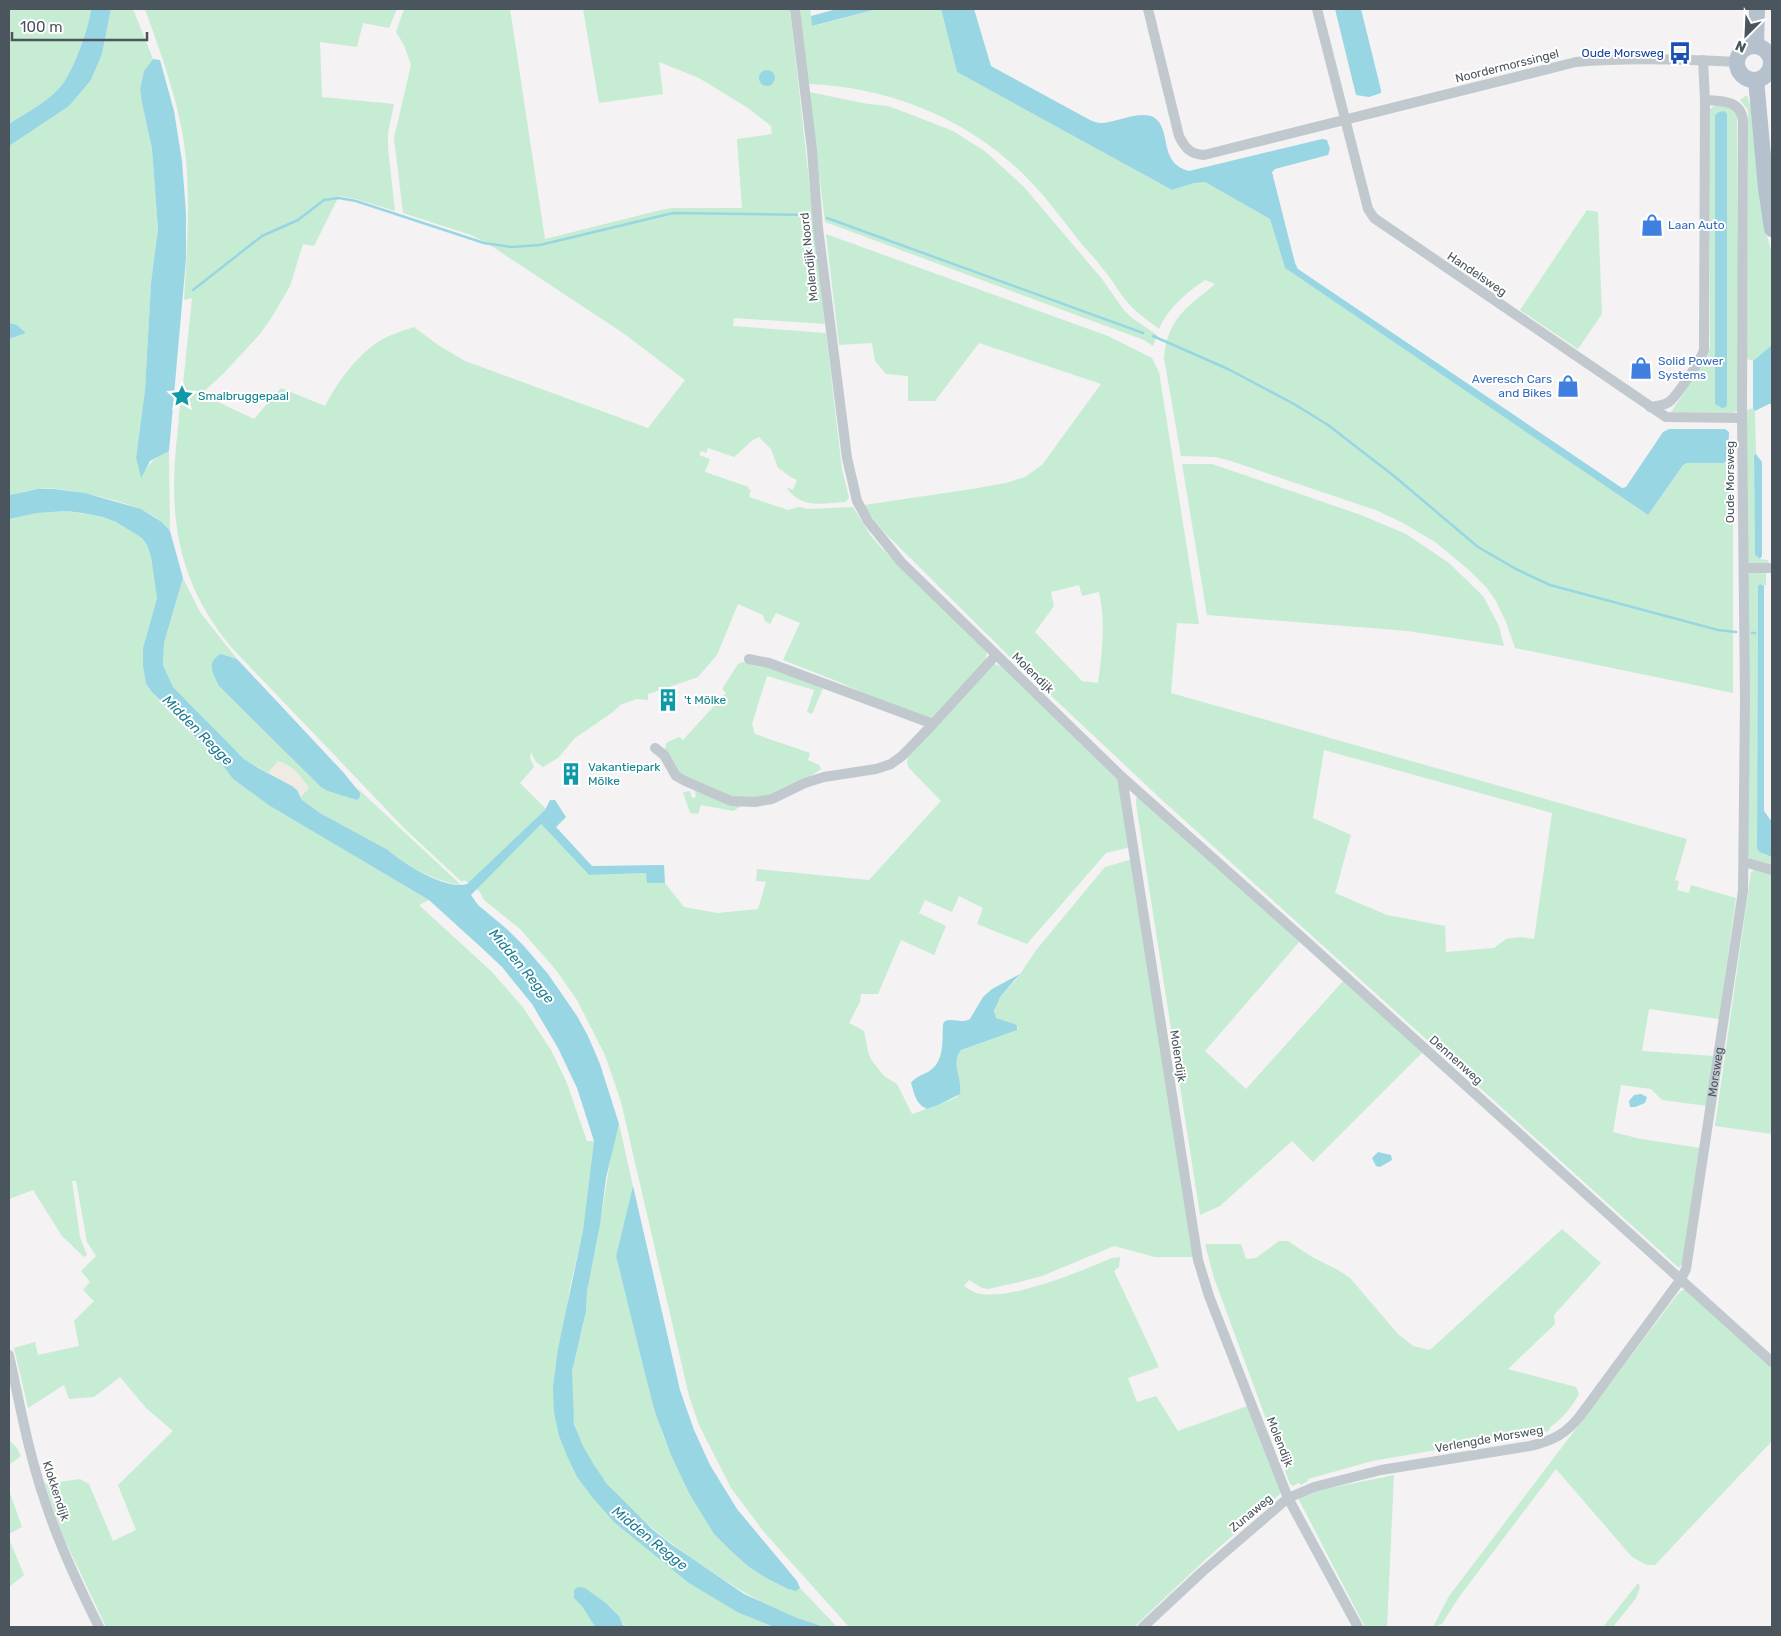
<svg xmlns="http://www.w3.org/2000/svg" width="1781" height="1636" viewBox="0 0 1781 1636" font-family="Rubik,sans-serif">
  <rect width="100%" height="100%" fill="#f4f2f2"/>
  <!-- green -->
  <g fill="#c6ecd4" fill-rule="evenodd">
    <path d="M9,9H91C89,27 75,66 64,82C52,100 27,112 9,124Z"/>
    <path d="M111,9H133L153,59L144,71L140,89L142,103L152,149L158,229L151,283L145,390L136,458L141,477C148,464 155,457 169,451L170,531C167,528 165,524 162,522C143,504 82,491 55,489C39,487 24,492 9,495V339L26,333L17,325L9,323V146L69,106L81,92L91,80L102,54Z"/>
    <path d="M145,9H397L389,28L363,23L357,47L320,42L322,97L394,104L388,133V148L395,211L356,199L339,196L314,246L303,244L290,286L272,317L260,334L223,374L201,394L254,419L281,388L325,406C337,383 356,356 378,342C389,335 402,331 414,327L438,345L465,361L648,428L685,380L623,333L487,243L471,235L403,213L394,138L411,65L404,45L396,32L404,9H510L545,239L661,210L673,208H742L737,139L772,134L771,126L748,108L699,78L659,62L663,94L599,103L583,9H790L825,324L734,318L733,326L826,333L842,469L849,498L845,502C821,503 802,510 786,487L793,490L797,480C788,477 786,472 778,468L771,449L759,437L753,440L734,457L708,448L706,453L701,451L699,455L710,459L705,472L749,487L748,489L751,490L749,497L788,510L799,507L808,509L853,507L871,536L887,554L987,652L985,661L934,718H925L913,715L839,682L783,660L800,623L776,613L770,624L765,621L763,615L738,604L717,655L698,677L648,694V700L637,699L620,705L613,712L575,738L558,758L543,767L536,762L531,752L530,758L534,767L520,783L546,809L536,819L589,875L647,873V883H665L684,907L717,913L758,909L766,882L756,881L757,869L869,880L941,801L909,768L907,763L908,756L993,664L1001,666L1114,772L1119,782L1131,847L1106,853L1027,944L977,924L983,908L959,896L952,912L925,900L919,913L946,926L934,955L901,940L878,994H861L860,1002L849,1023L864,1031L868,1052L872,1061L884,1076L897,1084L912,1114L938,1105L957,1097L961,1089C958,1076 952,1062 961,1050L1016,1030L1018,1028L1017,1025L1000,1021L994,1015L996,1004L1000,997L1016,980L1037,949L1105,867L1133,859L1196,1257H1155L1114,1246L1042,1276L1015,1283L988,1289L982,1288L969,1280L964,1286C969,1289 975,1294 981,1294C1015,1299 1081,1271 1112,1258L1120,1257L1119,1267L1114,1271L1159,1367L1128,1378L1137,1402L1156,1396L1178,1431L1250,1405L1281,1493L1206,1559L1134,1627H849L764,1532L731,1488L699,1425L689,1396L621,1102L605,1055L577,1000L556,970L520,929L484,900L480,892L464,880L462,882L405,829L231,647C178,582 168,519 177,437C179,425 178,406 183,396L182,394L192,298L184,300C187,253 190,206 186,159C181,107 162,57 145,9ZM768,70L772,72L775,77L774,83L767,85L760,82V75Z"/>
    <path d="M800,9H810L813,26L877,9H941L957,72L1172,190L1194,183L1205,182L1270,219L1285,268L1648,515L1683,465L1686,463H1724L1733,465V693L1515,648L1506,622L1496,601L1486,587L1469,570L1435,542L1403,523L1378,511L1231,461L1215,457L1181,456L1164,358C1168,317 1186,309 1215,284L1205,280C1187,292 1168,308 1159,329C1149,321 1138,314 1130,305C1121,296 1115,284 1107,274C1100,265 1093,256 1085,248C1066,225 1048,199 1027,178C970,119 889,87 808,84Z"/>
    <path d="M809,92L868,104L888,106L907,113L953,131L986,152L1024,187L1102,279L1123,309L1132,318L1157,335L1153,346L1144,340L825,222Z"/>
    <path d="M1747,95L1755,123L1766,232L1772,254V345L1753,361L1747,359L1748,110L1740,100Z"/>
    <path d="M1715,105C1725,105 1731,105 1737,115L1739,407L1738,411L1732,413L1671,412L1707,359L1710,347L1709,110Z"/>
    <path d="M1587,210L1598,212L1602,314L1578,349L1520,310Z"/>
    <path d="M826,234L1108,336L1152,358L1159,372L1199,624L1177,623L1171,693L1687,839L1675,880L1679,881L1677,890L1689,893L1691,885L1736,898L1719,1019L1649,1009L1642,1051L1714,1056L1707,1106L1662,1100L1651,1089L1621,1085L1613,1132L1641,1139L1701,1148L1683,1262L1679,1268L1162,800L1011,658L885,533L871,516L864,505L972,489L1006,483L1025,477L1042,465L1101,384L979,343L935,401H908V376L886,374L875,361L872,343L839,345ZM1079,585L1082,596L1099,592C1106,623 1102,653 1098,683L1082,681L1035,632L1054,606L1051,592ZM1324,750L1552,813L1534,939L1520,937L1506,939L1494,948L1446,952L1445,926L1387,915L1335,893L1351,835L1313,818Z"/>
    <path d="M1753,408L1755,411L1756,454L1754,456L1755,555L1760,559L1768,560L1769,565L1747,564V410Z"/>
    <path d="M1182,464H1212L1361,515L1406,534L1449,563L1483,596L1499,626L1504,646L1408,631L1207,615Z"/>
    <path d="M67,511L103,517L116,522L142,538L147,545L151,557L157,598L143,648L146,684L160,702L223,766L233,779L270,806L429,900L419,905L492,972L522,1006L551,1050L566,1081L587,1141H594L583,1230L569,1292L559,1436L577,1477L739,1613L774,1627H628C620,1623 619,1616 613,1610C610,1605 605,1603 600,1601C591,1595 586,1583 574,1590L594,1625L597,1627H106L62,1534L45,1484L80,1479L89,1484L113,1541L136,1530L118,1485L173,1431L146,1408L120,1377L94,1397L69,1399L64,1385L28,1408L14,1348L35,1342L38,1355L79,1346L74,1321L94,1301L83,1290L90,1282L81,1271L96,1256L87,1242L76,1181H72L80,1237L87,1255L84,1257L62,1236L33,1190L9,1199V519L36,513Z"/>
    <path d="M1766,570V586L1760,584L1758,586L1757,848L1763,854L1772,857V867L1750,859L1747,853V573Z"/>
    <path d="M183,578L200,612L237,659L221,654L360,793L355,786L461,885C437,882 406,866 388,850L320,813L302,800L301,796L306,791C304,776 292,766 278,761L268,773L244,759L173,687L163,665L164,643Z"/>
    <path d="M743,662H758L824,686L812,714L807,712L814,690L767,676L752,724L755,734L810,753L808,760L819,765L821,769L804,781L772,795L757,799L730,798L681,775L665,750L666,743L679,737L683,740L726,693L722,689L738,664Z"/>
    <path d="M690,791L692,798L696,797L695,791L743,805L733,811L701,805L698,814L690,813L683,792Z"/>
    <path d="M1138,795L1300,941L1205,1051L1246,1089L1344,980L1423,1052L1313,1162L1292,1141L1220,1206L1200,1215L1136,804V799Z"/>
    <path d="M1757,869L1772,874V1134L1715,1126L1751,872Z"/>
    <path d="M619,1124L633,1186L616,1256L644,1370L663,1435L690,1495L714,1534L731,1551L766,1578L788,1589L796,1590L800,1588L837,1627C798,1627 740,1591 708,1569C657,1535 592,1486 575,1425C571,1411 571,1387 572,1372C574,1351 584,1331 586,1310C587,1304 586,1297 587,1291C590,1269 597,1247 600,1224C606,1191 609,1157 619,1124Z"/>
    <path d="M1562,1229L1601,1263L1554,1315L1555,1324L1508,1369L1576,1387L1579,1394C1573,1406 1560,1421 1549,1428L1550,1430L1543,1433L1542,1432L1372,1461L1308,1479V1481L1301,1485L1299,1483L1293,1486L1290,1484L1214,1278L1205,1244H1241L1246,1259L1256,1258L1279,1241H1288L1312,1257L1338,1270L1350,1278L1398,1334L1413,1346L1430,1350Z"/>
    <path d="M1686,1289L1772,1368V1441L1655,1565H1647L1632,1557L1556,1469L1459,1597L1442,1624L1433,1627L1449,1596L1472,1566L1677,1295L1681,1291Z"/>
    <path d="M9,1440L17,1448L21,1456L9,1465Z"/>
    <path d="M1394,1475L1387,1627H1365L1298,1498L1311,1492Z"/>
    <path d="M9,1490L22,1527L9,1534Z"/>
    <path d="M9,1539L24,1575L9,1587Z"/>
    <path d="M1638,1583L1640,1587L1636,1598L1613,1627H1603Z"/>
  </g>
  <!-- sand -->
  <path fill="#f0ebe2" d="M278,761C291,767 302,776 309,788L301,796L292,786L268,773Z"/>
  <!-- water -->
  <g fill="#98d6e4">
    <path d="M91,9H111L102,54L91,80L81,92L69,106L9,146V124C27,112 52,100 64,82C75,66 89,27 91,9Z"/>
    <path d="M837,9H877L812,26L811,16Z"/>
    <path d="M941,9H974L991,66L1090,120C1093,121 1097,123 1101,123C1115,123 1142,109 1155,118C1172,131 1158,163 1189,171L1322,139L1327,140L1330,149L1328,155L1275,169L1272,172L1295,263L1298,269L1622,488L1626,487L1663,432L1669,429H1725L1729,432L1728,460L1724,463H1687L1683,465L1648,515L1285,268L1270,219L1205,182L1194,183L1172,190L957,72Z"/>
    <path d="M1335,9H1361L1381,90V93L1369,97L1356,95Z"/>
    <path d="M153,59L160,60L174,111L182,161L186,213V259L169,451L150,461L141,478L136,458L145,390L151,283L158,229L152,149L142,103L140,89L144,71Z"/>
    <circle cx="767" cy="78" r="8"/>
    <path d="M1724,111L1727,114V404L1726,407L1722,408L1715,404V115L1719,112Z"/>
    <path d="M9,323L17,325L26,333L9,339Z"/>
    <path d="M1772,345V404H1769L1755,411L1753,408V361Z"/>
    <path d="M1756,454L1762,462V556L1760,559L1755,555L1754,456Z"/>
    <path d="M38,489H54L85,493L141,509L162,522L170,531L183,578L164,643L163,665L173,687L244,759L260,769L292,786L297,790L302,800L320,813L388,850C404,864 445,890 467,884L545,810L550,800H555L566,817L556,827L592,866L664,865L665,883H647L646,873L589,875L541,824L471,895L478,905L508,930L523,945L548,974L577,1016L588,1036L600,1064L619,1124L606,1178L600,1225L587,1291L586,1312L572,1371L574,1424L583,1446L594,1465L607,1484L652,1529L671,1544L744,1594L797,1618L825,1627H774L739,1613L689,1583L614,1522L593,1498L577,1477L567,1456L559,1436L554,1412L553,1387L558,1349L583,1230L594,1141L577,1088L558,1048L532,1004L502,967L484,950L429,900L270,806L233,779L223,766L152,692L146,684L143,665V648L157,598L151,557L147,545L142,538L116,522L103,517L82,513L67,511L37,513L9,519V495Z"/>
    <path d="M1760,584L1764,586V811L1772,822V857L1759,852L1757,848L1758,586Z"/>
    <path d="M221,654L237,659L343,772L360,793V797L357,800L328,791L321,787L219,686C213,673 205,662 221,654Z"/>
    <path d="M1020,974L1000,997L994,1011L996,1018L1017,1025V1030L961,1050C950,1064 963,1079 960,1094L938,1105L927,1109C915,1103 915,1095 911,1083C915,1077 922,1075 928,1072C945,1062 942,1042 943,1024L945,1021C954,1018 961,1024 970,1019L983,997L992,989Z"/>
    <path d="M1641,1094L1647,1097L1645,1103L1635,1107H1630L1629,1101L1634,1095Z"/>
    <path d="M1378,1152L1391,1155L1392,1160L1380,1167L1376,1166L1372,1158Z"/>
    <path d="M633,1186L680,1390L694,1430L710,1465L737,1509L797,1581L800,1588L796,1591L788,1589L766,1578L748,1566L731,1551L714,1534L690,1495L671,1455L655,1412L644,1370L616,1256Z"/>
    <path d="M578,1587L585,1588L607,1604L619,1616L623,1625L628,1627H597L594,1625L582,1606L574,1598V1590Z"/>
  </g>
  <g fill="none" stroke-linecap="round" stroke-linejoin="round">
    <!-- stream -->
    <g stroke="#98d6e4" stroke-width="2.5">
      <path d="M827,218L1143,333"/>
      <path d="M193,290L262,236L298,220L324,200L339,198L356,201L484,243L512,247L540,245L673,213L809,215"/>
      <path d="M1153,336L1228,369L1294,404L1328,425L1394,476L1478,547L1516,569L1550,585L1718,630L1736,632"/>
      <path d="M1752,633H1755"/>
    </g>
    <!-- street -->
    <g stroke="#c1c9cf" stroke-width="10">
      <path d="M795,9L812,150L818,228L847,458L857,501L868,521L901,562L1122,777L1307,942L1772,1362"/>
      <path d="M1148,9L1179,136C1185,148 1190,154 1204,155L1576,62C1628,57 1684,59 1737,62"/>
      <path d="M1317,9L1368,209L1374,218L1666,417L1742,418"/>
      <path d="M1770,64L1772,63"/>
      <path d="M1650,407C1657,406 1663,406 1669,402C1677,396 1701,360 1704,350L1705,100L1703,60"/>
      <path d="M1744,568H1772"/>
      <path d="M749,659L769,663L933,724"/>
      <path d="M655,748L664,755L676,776L685,781L731,801L755,802L772,799L805,783L824,777L876,769L891,764L902,756L933,724L996,655"/>
      <path id="s1" d="M1122,777L1198,1260L1209,1296L1288,1498L1314,1487L1381,1470L1530,1446C1552,1441 1566,1434 1580,1416L1681,1279L1686,1269L1743,891L1745,699L1742,418L1743,121C1741,100 1722,101 1705,100"/>
      <path d="M1744,862L1772,870"/>
      <path d="M9,1355C20,1405 29,1456 46,1504C60,1547 79,1587 99,1627"/>
      <path d="M1143,1627L1202,1572L1288,1498L1358,1627"/>
    </g>
    <!-- primary -->
    <g stroke="#b5c2cd" stroke-width="16">
      <path d="M1756,46L1757,9"/>
      <circle cx="1754" cy="63" r="17"/>
      <path d="M1756,80L1766,188L1772,229"/>
    </g>
  </g>
  <!-- icons -->
  <defs>
    <symbol id="bus-bare" viewBox="-9 -9 18 18"><path d="M-5-6H5V4H4V6H2V4H-2V6H-4V4H-5ZM-3.5-4V0h7V-4ZM-3.5 1.2v1.5H-2V1.2ZM2 1.2v1.5H3.5V1.2Z" fill="#1a4fb4" stroke="#fff" stroke-width="2.5" paint-order="stroke"/></symbol>
    <symbol id="shop-bare" viewBox="-9 -9 18 18"><path d="M-5-2.5h2.3a2.7 3.5 0 0 1 5.4 0H5L5.5 6h-11ZM-1.5-2.5h3a1.5 2.3 0 0 0-3 0Z" fill="#3f7fe0" stroke="#fff" stroke-width="2.5" paint-order="stroke"/></symbol>
    <symbol id="sight-bare" viewBox="-9 -9 18 18"><path d="M0-6L1.8-2.2L6-1.7L2.9 1.2L3.7 5.4L0 3.3L-3.7 5.4L-2.9 1.2L-6-1.7L-1.8-2.2Z" fill="#0f9aa8" stroke="#fff" stroke-width="2.5" paint-order="stroke"/></symbol>
    <symbol id="building-bare" viewBox="-9 -9 18 18"><path d="M-4-6H4V6H1V3H-1V6H-4ZM-2.5-4.3h1.7v1.8h-1.7ZM.8-4.3h1.7v1.8H.8ZM-2.5-1h1.7V.8h-1.7ZM.8-1h1.7V.8H.8Z" fill="#0f9aa8" stroke="#fff" stroke-width="2.5" paint-order="stroke"/></symbol>
  </defs>
  <g fill-rule="evenodd">
    <use href="#bus-bare" x="1664" y="37" width="32" height="32"/>
    <use href="#shop-bare" x="1636" y="209" width="32" height="32"/>
    <use href="#shop-bare" x="1625" y="352" width="32" height="32"/>
    <use href="#shop-bare" x="1552" y="370" width="32" height="32"/>
    <use href="#sight-bare" x="166" y="380" width="32" height="32"/>
    <use href="#building-bare" x="652" y="684" width="32" height="32"/>
    <use href="#building-bare" x="555" y="758" width="32" height="32"/>
  </g>
  <g text-anchor="middle" stroke-width="4" stroke-linejoin="round" paint-order="stroke">
    <!-- transit labels -->
    <g font-size="12" fill="#164399" stroke="#fff" text-anchor="end">
      <text x="1664" y="57">Oude Morsweg</text>
    </g>
    <!-- street labels -->
    <g font-size="12" fill="#4b555d" stroke="#fff">
      <text transform="translate(1507 66) rotate(-14)" y="4">Noordermorssingel</text>
      <text transform="translate(809 257) rotate(-96)" y="4">Molendijk Noord</text>
      <text transform="translate(1477 274) rotate(34)" y="4">Handelsweg</text>
      <text transform="translate(1730 482) rotate(-90)" y="4">Oude Morsweg</text>
      <text transform="translate(1033 673) rotate(44)" y="4">Molendijk</text>
      <text transform="translate(1178 1056) rotate(81)" y="4">Molendijk</text>
      <text transform="translate(1456 1060) rotate(42)" y="4">Dennenweg</text>
      <text dy="4" stroke="none"><textPath href="#s1" startOffset="1432">Morsweg</textPath></text>
      <text transform="translate(1489 1439) rotate(-10)" y="4">Verlengde Morsweg</text>
      <text transform="translate(1280 1442) rotate(68)" y="4">Molendijk</text>
      <text transform="translate(56 1491) rotate(72)" y="4">Klokkendijk</text>
      <text transform="translate(1251 1513) rotate(-40)" y="4">Zunaweg</text>
    </g>
    <!-- shop labels -->
    <g font-size="12" fill="#366cbe" stroke="#fff" text-anchor="start">
      <text x="1668" y="229">Laan Auto</text>
      <text x="1658" y="365">Solid Power<tspan x="1658" dy="14">Systems</tspan></text>
      <text x="1552" y="383" text-anchor="end">Averesch Cars<tspan x="1552" dy="14">and Bikes</tspan></text>
    </g>
    <!-- culture labels -->
    <g font-size="12" fill="#0d838f" stroke="#fff" text-anchor="start">
      <text x="198" y="400">Smalbruggepaal</text>
      <text x="684" y="704">'t Mölke</text>
      <text x="588" y="771">Vakantiepark<tspan x="588" dy="14">Mölke</tspan></text>
    </g>
    <!-- water labels -->
    <g font-size="14" font-style="italic" fill="#1b7c92" stroke="#fff">
      <text transform="translate(198 730) rotate(45)" y="5">Midden Regge</text>
      <text transform="translate(522 966) rotate(50)" y="5">Midden Regge</text>
      <text transform="translate(650 1538) rotate(39)" y="5">Midden Regge</text>
    </g>
  </g>
  <!-- border -->
  <rect width="1781" height="1636" fill="none" stroke="#4b555d" stroke-width="20"/>
  <!-- north arrow -->
  <g transform="translate(1746 35) rotate(204)" stroke="#ffffff" stroke-width="4" paint-order="stroke">
  <path d="M0-4L9 19L0 12L-9 19Z" fill="#4b555d"/>
  <text y="-8" font-size="14" font-weight="bold" text-anchor="middle" fill="#4b555d">N</text>
  </g>
  <!-- scale -->
  <path d="M12 32v8h135v-8" fill="none" stroke="#4b555d" stroke-width="2.5"/>
  <text x="20" y="32" font-size="15" fill="#4b555d" stroke="#ffffff" stroke-width="4" paint-order="stroke">100 m</text>
</svg>
